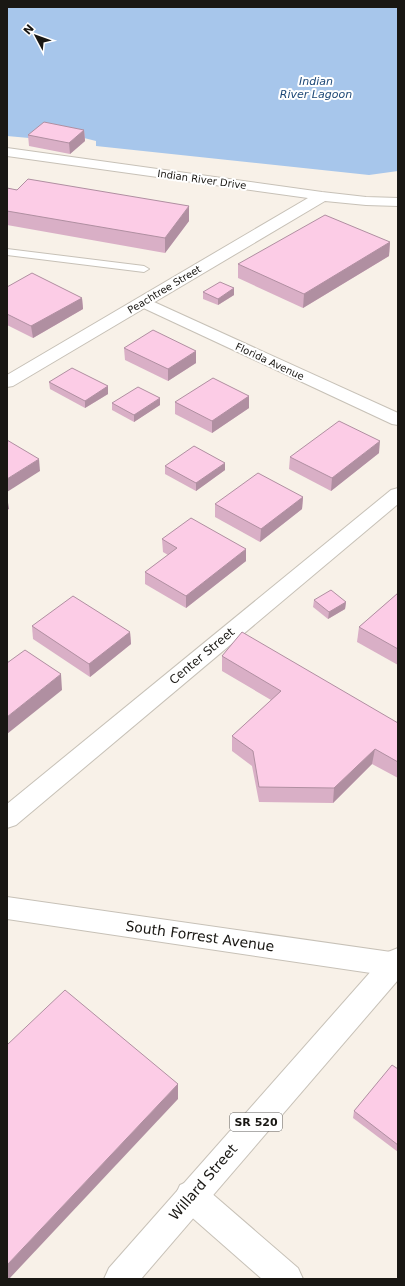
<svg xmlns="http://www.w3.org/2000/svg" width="405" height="1286" viewBox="0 0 405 1286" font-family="'DejaVu Sans',sans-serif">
  <rect width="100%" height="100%" fill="#f8f1e8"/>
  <!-- water -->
  <path fill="#a7c6eb" d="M7,7H398V171L369,175L96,146V141L40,127L29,138L7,136Z"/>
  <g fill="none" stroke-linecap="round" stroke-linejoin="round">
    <defs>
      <path id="lane" d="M7,249L144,266L149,269L144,272L7,255Z"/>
      <g id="street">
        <path d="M143,297L398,413V425L392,424L137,305L135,302L137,299Z"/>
        <path d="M398,488V504L16,825L7,828V804L391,490Z"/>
        <path d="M191,1180L202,1185L298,1268L303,1279H262L180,1207L175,1196L180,1185Z"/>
      </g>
      <g id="secondary">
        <path d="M7,148L322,192L366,197L398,198V206L366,205L325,201L13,386L7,387V375L308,198L7,156Z"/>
        <path d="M7,897L398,953V977L7,919Z"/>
      </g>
      <path id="primary" d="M398,948V980L141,1279H104L109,1268L388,952Z"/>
    </defs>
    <!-- lane casing -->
    <use href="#lane" stroke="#c7c1b7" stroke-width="2"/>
    <!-- street casing -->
    <use href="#street" stroke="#c7c1b7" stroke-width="2"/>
    <!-- secondary casing -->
    <use href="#secondary" stroke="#c7c1b7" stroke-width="2"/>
    <!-- primary casing -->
    <use href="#primary" stroke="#c7c1b7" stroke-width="2"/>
    <!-- lane -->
    <use href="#lane" fill="#fff" fill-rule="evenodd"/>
    <!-- street -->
    <use href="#street" fill="#fff" fill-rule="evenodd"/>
    <!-- secondary -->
    <use href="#secondary" fill="#fff" fill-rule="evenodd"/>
    <!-- primary -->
    <use href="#primary" fill="#fff" fill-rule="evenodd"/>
  </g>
  <!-- wall -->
  <g fill="#d9afc6">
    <path d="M84,130L85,141L70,154L29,146L28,135Z"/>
    <path d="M7,188L189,221L165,253L7,225Z"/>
    <path d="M390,242L389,256L303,308L238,278V264Z"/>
    <path d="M7,287L82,298L83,309L33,338L7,325Z"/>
    <path d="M234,288V295L218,305L203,299V292Z"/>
    <path d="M124,348L196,363L168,381L125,360Z"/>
    <path d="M49,382L108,386V394L85,408L50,389Z"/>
    <path d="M249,396V408L212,433L175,414V402Z"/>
    <path d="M112,403L160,405L134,422L112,410Z"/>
    <path d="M379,453L331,491L289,469L290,457Z"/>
    <path d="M165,466L225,470L196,491L165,474Z"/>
    <path d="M303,497L302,509L260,542L215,517V504Z"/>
    <path d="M162,539L246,561L186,608L145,584V572L168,555L163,552Z"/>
    <path d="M398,593V665L357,642L359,627Z"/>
    <path d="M314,600L346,602L345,609L328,619L313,607Z"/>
    <path d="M32,626L130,632L131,644L90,677L33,639Z"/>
    <path d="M222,656L398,723V778L372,764L333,803L259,802L252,766L232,751V736L271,700L222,671Z"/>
    <path d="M398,1069V1152L353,1118L354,1111Z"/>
  </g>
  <!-- shaded-wall -->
  <g fill="#b08fa1">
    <path d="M84,130L85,141L70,154L69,143Z"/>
    <path d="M189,206V221L165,253V238Z"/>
    <path d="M390,242L389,256L303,308L304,294Z"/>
    <path d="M234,288V295L218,305V299Z"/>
    <path d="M82,298L83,309L33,338L31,326Z"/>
    <path d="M196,351V363L168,381V369Z"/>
    <path d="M108,386V394L85,408V401Z"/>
    <path d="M249,396V408L212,433V421Z"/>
    <path d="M160,398V405L134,422V415Z"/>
    <path d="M380,441L379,453L331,491L332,478Z"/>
    <path d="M39,459L40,471L7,492V479Z"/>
    <path d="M225,463V470L196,491V483Z"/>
    <path d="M7,496L9,509L7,510Z"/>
    <path d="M303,497L302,509L260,542L261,529Z"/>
    <path d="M246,549V561L186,608V596Z"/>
    <path d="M346,602L345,609L328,619L329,612Z"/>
    <path d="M130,632L131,644L90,677L89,664Z"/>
    <path d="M61,674L62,690L7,734V717Z"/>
    <path d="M375,749L372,764L333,803L334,788Z"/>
    <path d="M178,1084V1099L9,1279H7V1265Z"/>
  </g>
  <!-- building -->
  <g fill="#fccce6" stroke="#b08fa1">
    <path d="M44,122L84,130L69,143L28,135Z"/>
    <path d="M28,179L189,206L165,238L7,211V188L17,190Z"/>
    <path d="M325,215L390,242L304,294L238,264Z"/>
    <path d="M32,273L82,298L31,326L7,314V287Z"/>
    <path d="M220,282L234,288L218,299L203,292Z"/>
    <path d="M153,330L196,351L168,369L124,348Z"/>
    <path d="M72,368L108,386L85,401L49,382Z"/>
    <path d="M213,378L249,396L212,421L175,402Z"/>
    <path d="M138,387L160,398L134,415L112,403Z"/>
    <path d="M339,421L380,441L332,478L290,457Z"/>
    <path d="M7,440L39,459L7,479Z"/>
    <path d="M194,446L225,463L196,483L165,466Z"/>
    <path d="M258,473L303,497L261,529L215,504Z"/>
    <path d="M191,518L246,549L186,596L145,572L177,548L162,539Z"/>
    <path d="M331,590L346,602L329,612L314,600Z"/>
    <path d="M398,593V649L359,627Z"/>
    <path d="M73,596L130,632L89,664L32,626Z"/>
    <path d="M242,632L398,723V762L375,749L334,788L259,787L253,751L232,736L281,691L222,656Z"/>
    <path d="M25,650L61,674L7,717V663Z"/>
    <path d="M65,990L178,1084L7,1265V1045Z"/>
    <path d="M392,1065L398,1069V1145L354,1111Z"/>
  </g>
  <g text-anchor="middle" stroke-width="4" stroke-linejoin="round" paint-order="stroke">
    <!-- far-street labels -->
    <g font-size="10" fill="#191713" stroke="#fff">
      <text transform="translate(202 179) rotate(8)" y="4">Indian River Drive</text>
      <text transform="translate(164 289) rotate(-31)" y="4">Peachtree Street</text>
      <text transform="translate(270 361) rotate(25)" y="4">Florida Avenue</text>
    </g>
    <!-- far-water labels -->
    <g font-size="11" font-style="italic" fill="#1d4877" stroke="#fff">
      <text x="316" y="85">Indian<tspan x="316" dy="13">River Lagoon</tspan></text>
    </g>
    <!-- shield labels -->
    <rect fill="#fff" stroke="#5e5d5a" stroke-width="1" x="230" y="1113" width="52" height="18" rx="3"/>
    <g font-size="11" font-weight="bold" fill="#191713">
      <text x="256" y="1126">SR 520</text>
    </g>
    <!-- street labels -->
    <g font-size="12" fill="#191713" stroke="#fff">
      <text transform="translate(202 656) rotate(-40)" y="4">Center Street</text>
    </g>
    <!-- near-street labels -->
    <g font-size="14" fill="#191713" stroke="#fff">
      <text transform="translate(200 936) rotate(8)" y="5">South Forrest Avenue</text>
      <text transform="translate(203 1182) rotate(-49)" y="5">Willard Street</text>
    </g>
  </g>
  <!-- border -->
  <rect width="405" height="1286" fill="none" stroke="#191713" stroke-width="16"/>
  <!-- north arrow -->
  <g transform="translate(36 36) rotate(311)" stroke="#ffffff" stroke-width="3" paint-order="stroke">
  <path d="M0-3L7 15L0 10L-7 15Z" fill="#191713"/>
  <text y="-6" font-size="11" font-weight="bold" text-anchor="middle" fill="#191713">N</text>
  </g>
</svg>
